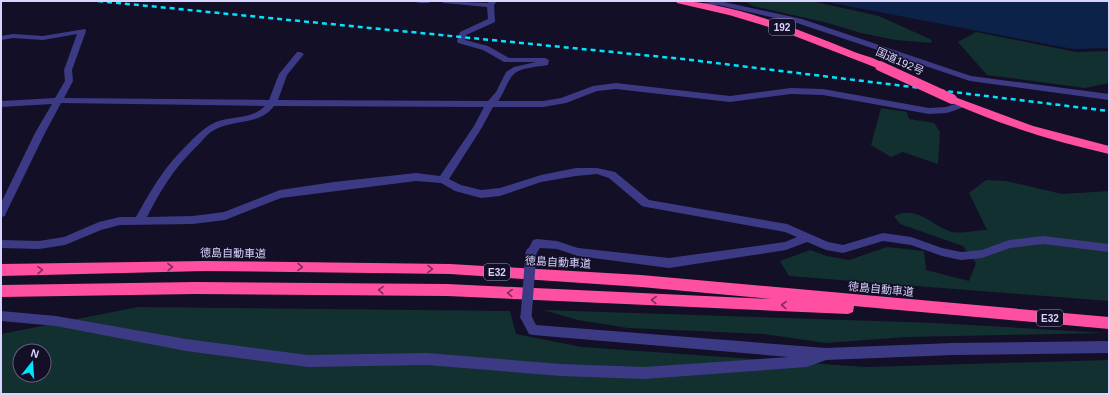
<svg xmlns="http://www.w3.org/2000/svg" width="1110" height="395" viewBox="0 0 1110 395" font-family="Arial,'Noto Sans JP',sans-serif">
  <rect width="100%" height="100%" fill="#130f26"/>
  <!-- green -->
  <g fill="#12302f" fill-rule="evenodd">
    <path d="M744,1H811L879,16L932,40L931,43L896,40L861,33L828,23L753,6Z"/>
    <path d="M976,32L1076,52L1109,51V83L1085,88L987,75L958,42Z"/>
    <path d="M881,108L907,112L909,119L934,123L940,132L938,164L903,152L891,157L871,145Z"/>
    <path d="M986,180L1006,181L1062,194L1109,191V301L789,276L780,261L810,250L827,256L849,260L887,247L924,251L926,270L969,281L976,263L963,246L900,224L894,216C918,205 931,226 952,232C962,234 977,230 987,230L969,193Z"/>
    <path d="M138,307L510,311L516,334L582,347L866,367L1109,360V394H1V334ZM20,351H44V375H20Z"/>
    <path d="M543,310L936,323L1106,333L906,337L826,343L764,334L628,328L578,320Z"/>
  </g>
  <!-- water -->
  <path fill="#0c2248" d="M821,1H1109V48L1073,49Z"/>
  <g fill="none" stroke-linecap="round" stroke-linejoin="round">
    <!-- street -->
    <g fill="#3d3a85" fill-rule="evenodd">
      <path d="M414,1H433C429,4 418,4 414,1Z"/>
      <path d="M440,1L488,3L489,1H497L494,5L495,22L466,35L465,40L488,46L509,58H545L549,60L548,65C538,67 519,67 512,76C506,84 504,93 498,101H543L561,98L593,86L616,83L730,96L791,88L823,89L929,108L946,107L964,101L968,104L967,106L947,113L929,114L823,95L791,94L730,102L616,89L597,91L566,103L543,107H493L481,129L449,179L461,185L481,190L500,188L541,175L576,168H597L615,172L649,200L787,224L828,242L843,245L883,233L911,237L942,248L961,252L982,250L1009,240L1043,236L1109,244V252L1043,244L1010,248L982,258L961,260L942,256L911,245L883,241L843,253L826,250L807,242L786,250L669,268L578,256L557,249L540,248L535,256L531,257L527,256L526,253L533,240L537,239L557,241L578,248L669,258L785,242L797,237L785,232L646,207L642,206L609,178L597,174L576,176L541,182L500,196L481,198L455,191L441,183L416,181L281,198L225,220L193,224L120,225L101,230L65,245L39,249L1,248V240L39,241L64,237L99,222L120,217H136C153,187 164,167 190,142C198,134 205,127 216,122C232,116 253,119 265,106L61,103L45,133L6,213L5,216L1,217V203L35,133L52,104L1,107V101L55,98L65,81L64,70L77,34L43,40L13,38L1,40V36L13,34L43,36L85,29L86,31L72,70L73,81L64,98L269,100L279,74L297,52H300L304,54L287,75L278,100L488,101L496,92L506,72L514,67L536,62H504L483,50L458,43L457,41L460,32L488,19L487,7L444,3ZM274,106L484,107L474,126L440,176L416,173L334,182L280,190L224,212L193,216L147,217C162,188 173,170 196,147C201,143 205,136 211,132C230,118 259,127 274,106Z"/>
      <path d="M719,1L802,19L971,76L1109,94V100L970,81L797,23L718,5L704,7L700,5L704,3Z"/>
      <path d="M1,311L56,316L186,339L308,355L427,353L561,364L644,367L789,357L533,335L529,334L520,317L522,313L526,312L530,313L536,325L826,348L953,343L1109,341V353L953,355L826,360L807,367L644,379L561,376L427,365L308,367L186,351L56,326L1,321Z"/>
    </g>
    <!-- highway -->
    <g fill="#ff4fa3" fill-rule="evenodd">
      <path d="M676,1C729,1 802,31 852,51C861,55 879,58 885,66L883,68H877L779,30L729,15L677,3Z"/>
      <path d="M952,96L1033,126L1109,146V154C1054,141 1000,125 948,101L947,99L948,97Z"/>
      <path d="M205,261L450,264L641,275L1109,317V329L854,306L853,312L848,314L447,296L196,294L1,297V285L196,282L447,284L772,299L641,287L450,274L205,271L1,276V264Z"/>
    </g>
    <!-- rail -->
    <path stroke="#00e5ff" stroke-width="2.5" stroke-dasharray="5 4" stroke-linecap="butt" d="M98,1L683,59L1109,111"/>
    <!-- street-bridge -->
    <path stroke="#3d3a85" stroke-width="11" d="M526,317L531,253"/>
    <!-- highway-bridge -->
    <path stroke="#ff4fa3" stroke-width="10" d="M880,66L952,99"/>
  </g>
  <!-- one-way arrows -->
  <defs><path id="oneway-chevron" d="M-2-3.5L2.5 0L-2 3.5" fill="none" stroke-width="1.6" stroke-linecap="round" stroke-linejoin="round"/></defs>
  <g stroke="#7d2c5e">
    <use href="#oneway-chevron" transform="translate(170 267) rotate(-1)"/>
    <use href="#oneway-chevron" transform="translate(300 267) rotate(1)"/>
    <use href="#oneway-chevron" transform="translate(430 269) rotate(1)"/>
    <use href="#oneway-chevron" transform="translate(40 270) rotate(-1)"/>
    <use href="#oneway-chevron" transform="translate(381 290) rotate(-179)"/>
    <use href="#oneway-chevron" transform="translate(510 293) rotate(-177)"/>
    <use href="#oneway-chevron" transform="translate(654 300) rotate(-178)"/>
    <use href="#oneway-chevron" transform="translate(784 305) rotate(-178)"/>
  </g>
  <g text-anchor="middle" stroke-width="3" stroke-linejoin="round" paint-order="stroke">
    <!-- shield labels -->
    <g fill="#130f26" stroke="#9e99be" stroke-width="1">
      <rect x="769" y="19" width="26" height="16" rx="3"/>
      <rect x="484" y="264" width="26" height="16" rx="3"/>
      <rect x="1037" y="310" width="26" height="16" rx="3"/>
    </g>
    <g font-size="10" font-weight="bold" fill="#d9d4ff">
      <text x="782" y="31">192</text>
      <text x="497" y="276">E32</text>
      <text x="1050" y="322">E32</text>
    </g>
    <!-- street labels -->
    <g font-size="11" fill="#d9d4ff" stroke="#130f26">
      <text transform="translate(900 61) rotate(24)" y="4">国道192号</text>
      <text transform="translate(233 253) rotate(1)" y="4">徳島自動車道</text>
      <text transform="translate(558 262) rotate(3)" y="4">徳島自動車道</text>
      <text transform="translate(881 289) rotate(5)" y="4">徳島自動車道</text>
    </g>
  </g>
  <!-- border -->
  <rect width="1110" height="395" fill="none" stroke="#d9d4ff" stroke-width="4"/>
  <!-- north arrow -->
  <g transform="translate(32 363) rotate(17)"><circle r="19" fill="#130f26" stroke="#625e7d"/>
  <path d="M0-3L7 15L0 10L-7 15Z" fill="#00e5ff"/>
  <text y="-6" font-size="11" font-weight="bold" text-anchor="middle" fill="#d9d4ff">N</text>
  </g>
</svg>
